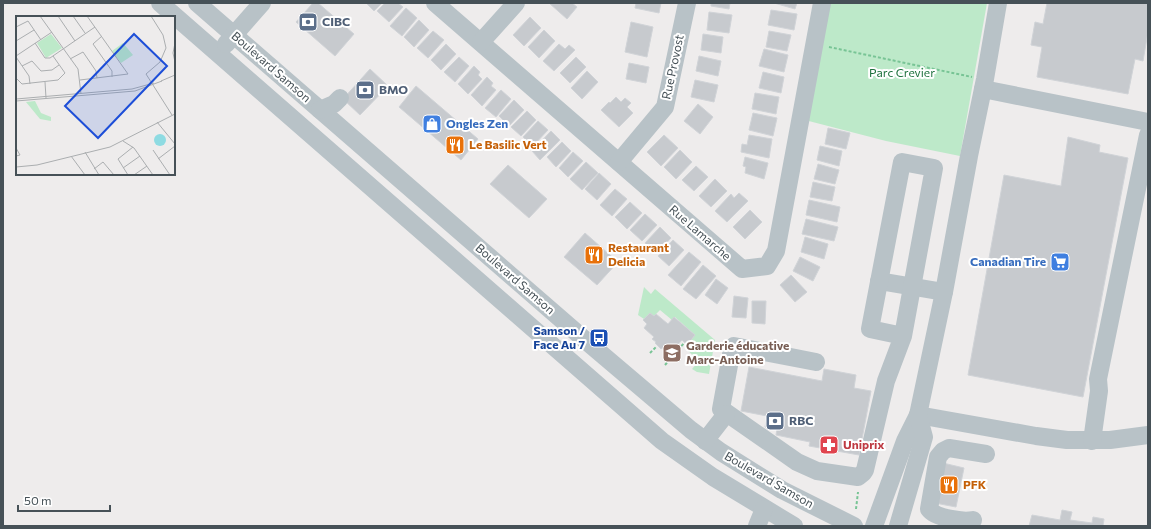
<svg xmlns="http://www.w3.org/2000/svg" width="1151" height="529" viewBox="0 0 1151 529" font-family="Commissioner,sans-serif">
  <rect width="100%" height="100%" fill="#eeecec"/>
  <!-- green -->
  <g fill="#bde9c9">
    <path d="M822,3H987L960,156L886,141L801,119Z"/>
    <path d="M644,287L651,294L655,289L715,340L709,374L697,372L692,369L699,361L685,348L695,335L675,317L672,320L660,310L654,316L650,313L644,319L638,315Z"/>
  </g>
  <!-- building -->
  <g fill="#c7cace" stroke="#d0d3d7">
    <path d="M313,3H318L354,34L335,56L296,22Z"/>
    <path d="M366,3H382L374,11Z"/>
    <path d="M385,3H398L403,7L389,22L377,11Z"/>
    <path d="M549,3H572L577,7L567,19Z"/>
    <path d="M636,3H661L659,13L635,8Z"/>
    <path d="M711,3H730L729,9L711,6Z"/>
    <path d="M774,3H797L795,9Z"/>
    <path d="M1047,3H1148V32L1143,61L1135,59L1128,94L1037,77L1042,47L1031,45L1035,22L1043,24Z"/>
    <path d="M406,8L417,18L402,36L390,26Z"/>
    <path d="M771,10L797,14L794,30L768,25Z"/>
    <path d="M709,12L732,15L729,33L707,30Z"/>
    <path d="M530,17L541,28L524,46L513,35Z"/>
    <path d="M419,20L429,30L414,47L404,37Z"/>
    <path d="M631,22L653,27L647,57L625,52Z"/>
    <path d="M544,30L555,41L539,58L528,47Z"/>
    <path d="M433,31L444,40L428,58L417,48Z"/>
    <path d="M769,31L791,35L787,51L766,47Z"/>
    <path d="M703,34L723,37L721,53L701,50Z"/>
    <path d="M446,44L456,54L441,70L431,60Z"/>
    <path d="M559,44L565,49L569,45L575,50L554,71L543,61Z"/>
    <path d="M764,49L788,55L784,72L759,66Z"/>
    <path d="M699,56L721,61L718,76L696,71Z"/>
    <path d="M459,57L469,66L455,82L444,72Z"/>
    <path d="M576,57L586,67L570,83L560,73Z"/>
    <path d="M629,63L649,67L646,83L626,79Z"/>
    <path d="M474,66L480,72L478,75L482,79L468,94L458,84Z"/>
    <path d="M370,69L388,86L360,115L343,99Z"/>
    <path d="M587,71L598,82L582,99L571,88Z"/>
    <path d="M763,72L784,77L781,93L759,88Z"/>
    <path d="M487,77L493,83L491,86L496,90L482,106L471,95Z"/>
    <path d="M695,80L718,85L714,102L691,97Z"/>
    <path d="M416,86L478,139L461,160L399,107Z"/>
    <path d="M501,90L511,99L496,117L485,108Z"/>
    <path d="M755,93L779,97L776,114L752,109Z"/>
    <path d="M616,97L621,102L625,98L631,103L627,107L633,113L619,127L601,110L609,102L610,103Z"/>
    <path d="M514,100L524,110L509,126L499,116Z"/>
    <path d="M698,104L713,117L700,134L684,121Z"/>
    <path d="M527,111L536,120L521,136L511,127Z"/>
    <path d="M753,113L777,118L773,136L749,130Z"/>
    <path d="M538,121L548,130L533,146L523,137Z"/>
    <path d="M828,128L850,133L846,149L825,144Z"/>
    <path d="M551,131L560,140L540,160L532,151Z"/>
    <path d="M664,135L678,148L661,166L647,152Z"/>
    <path d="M749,135L772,139L769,158L741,152L742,144L747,145Z"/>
    <path d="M1068,137L1100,145L1099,152L1128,158L1083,397L968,375L1004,175L1061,186Z"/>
    <path d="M562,142L571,151L556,167L547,157Z"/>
    <path d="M820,146L842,151L839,166L817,160Z"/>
    <path d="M680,150L692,162L676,179L664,167Z"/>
    <path d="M573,152L583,161L568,177L559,168Z"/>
    <path d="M745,157L768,163L764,179L745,173L746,167L743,166Z"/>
    <path d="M586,162L598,173L582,190L570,179Z"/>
    <path d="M818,164L839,170L835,184L814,179Z"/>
    <path d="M508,165L547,199L529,218L490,184Z"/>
    <path d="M696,166L708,177L694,191L682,180Z"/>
    <path d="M599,173L611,184L597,200L585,189Z"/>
    <path d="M715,179L727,191L711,207L699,196Z"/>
    <path d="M813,182L835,187L832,201L810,197Z"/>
    <path d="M615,189L627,199L612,216L600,205Z"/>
    <path d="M739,193L748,201L727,222L715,211L731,194L734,198Z"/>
    <path d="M809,200L840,207L837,222L806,215Z"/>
    <path d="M630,202L642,213L627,229L615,217Z"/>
    <path d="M750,210L762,222L745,239L733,227Z"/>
    <path d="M645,214L657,225L642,241L630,230Z"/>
    <path d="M806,219L838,227L834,241L802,234Z"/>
    <path d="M660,227L671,238L656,254L645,243Z"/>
    <path d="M585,233L618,262L597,285L564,257Z"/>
    <path d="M805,237L828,244L824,259L801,252Z"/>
    <path d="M673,240L684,250L669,266L658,256Z"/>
    <path d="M689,252L701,262L681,286L668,275Z"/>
    <path d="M800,257L820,267L813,281L793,271Z"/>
    <path d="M703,265L716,276L696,299L683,289Z"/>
    <path d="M791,275L807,292L795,302L780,285Z"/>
    <path d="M716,279L728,288L717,304L705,295Z"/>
    <path d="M734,296L748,298L746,318L732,317Z"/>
    <path d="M752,301H766L765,324L752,323Z"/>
    <path d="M650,313L654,316L656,314L668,324L674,317L695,335L687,345L682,340L671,352L666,347L664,349L662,348L661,349L655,343L656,342L652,339L654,337L644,328L647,324L643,320Z"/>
    <path d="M749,367L822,381L824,369L856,375L854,388L871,391L859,455L809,446L810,442L776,435L777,429L765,427L767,416L741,411Z"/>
    <path d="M943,463L964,468L956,507L935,503Z"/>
    <path d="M1062,510L1072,512L1070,520L1092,523L1093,517L1104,519L1103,526H1029L1032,515L1060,520Z"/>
  </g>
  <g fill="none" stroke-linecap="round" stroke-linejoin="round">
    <!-- path -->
    <g stroke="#78c495" stroke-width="2" stroke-dasharray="3 2" stroke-linecap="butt">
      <path d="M829,47L972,77"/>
      <path d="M650,353L657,346"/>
      <path d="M665,365L684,343"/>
      <path d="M856,509L858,492"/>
    </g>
    <!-- minor -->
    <g stroke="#b8c2c7" stroke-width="18">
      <path d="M160,3L662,441L713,477L794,526"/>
      <path d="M197,3L592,346L691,430L721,452L782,490L854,526"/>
      <path d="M435,3L742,269L767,266L776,251L822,3"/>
      <path d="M481,42L516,3"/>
      <path d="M226,44L262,3"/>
      <path d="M983,89L1148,122"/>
      <path d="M320,110L334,104L340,98"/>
      <path d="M619,162L665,107L687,3"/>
      <path d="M879,281L944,292"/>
      <path d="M816,362L734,346L732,349L721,409L797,462L817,471L858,477L863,473L865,470L886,381L903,336L934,168L902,162L870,329L903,336"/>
      <path d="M918,415L1036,436L1067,440H1110L1148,435"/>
      <path d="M705,441L726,414"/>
      <path d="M1092,441L1099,391L1098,379L1148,135"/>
      <path d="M973,520C963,522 935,518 929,509L938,457L943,451L949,448L986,454"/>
      <path d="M757,526L764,509"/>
      <path d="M874,526L905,441L918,415L944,292L969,156L985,79L998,3"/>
      <path d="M898,526L924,437L918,415"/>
    </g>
  </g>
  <!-- icons -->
  <defs>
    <symbol id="bank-square" viewBox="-11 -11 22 22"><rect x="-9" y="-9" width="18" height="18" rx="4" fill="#5c6f8a" stroke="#fff"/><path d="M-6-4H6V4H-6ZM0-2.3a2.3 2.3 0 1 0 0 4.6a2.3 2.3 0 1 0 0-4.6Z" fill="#fff"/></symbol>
    <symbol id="shop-square" viewBox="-11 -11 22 22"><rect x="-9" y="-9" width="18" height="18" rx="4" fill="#3f7fe0" stroke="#fff"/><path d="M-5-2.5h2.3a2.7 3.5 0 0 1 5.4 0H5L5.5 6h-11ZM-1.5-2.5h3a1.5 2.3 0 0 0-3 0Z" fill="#fff"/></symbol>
    <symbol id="restaurant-square" viewBox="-11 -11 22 22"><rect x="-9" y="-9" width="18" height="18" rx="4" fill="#e8710a" stroke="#fff"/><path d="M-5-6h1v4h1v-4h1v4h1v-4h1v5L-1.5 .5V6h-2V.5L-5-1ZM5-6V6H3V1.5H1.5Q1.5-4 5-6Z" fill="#fff"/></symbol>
    <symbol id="supermarket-square" viewBox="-11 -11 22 22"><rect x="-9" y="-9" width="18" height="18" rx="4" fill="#3f7fe0" stroke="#fff"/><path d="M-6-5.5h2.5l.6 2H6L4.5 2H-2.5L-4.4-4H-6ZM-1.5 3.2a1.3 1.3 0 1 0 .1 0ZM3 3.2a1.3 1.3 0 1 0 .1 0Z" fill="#fff"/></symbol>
    <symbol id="bus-square" viewBox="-11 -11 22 22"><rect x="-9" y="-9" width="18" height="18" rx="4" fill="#1a4fb4" stroke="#fff"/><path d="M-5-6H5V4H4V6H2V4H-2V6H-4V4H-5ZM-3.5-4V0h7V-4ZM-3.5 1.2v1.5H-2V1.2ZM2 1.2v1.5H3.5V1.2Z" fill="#fff"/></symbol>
    <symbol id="school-square" viewBox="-11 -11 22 22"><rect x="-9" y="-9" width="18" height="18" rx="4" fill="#8d6e63" stroke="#fff"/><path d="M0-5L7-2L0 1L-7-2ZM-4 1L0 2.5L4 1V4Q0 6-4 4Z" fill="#fff"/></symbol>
    <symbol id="pharmacy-square" viewBox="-11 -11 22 22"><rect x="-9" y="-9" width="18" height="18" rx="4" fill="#e0444e" stroke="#fff"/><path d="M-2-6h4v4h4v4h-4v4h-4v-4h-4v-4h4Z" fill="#fff"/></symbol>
  </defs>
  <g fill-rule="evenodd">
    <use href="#bank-square" x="297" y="11" width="22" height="22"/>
    <use href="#bank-square" x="354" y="79" width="22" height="22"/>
    <use href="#shop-square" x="421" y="113" width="22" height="22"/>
    <use href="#restaurant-square" x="444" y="134" width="22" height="22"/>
    <use href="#restaurant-square" x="583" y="244" width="22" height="22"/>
    <use href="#supermarket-square" x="1049" y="251" width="22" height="22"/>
    <use href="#bus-square" x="588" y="327" width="22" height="22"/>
    <use href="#school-square" x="661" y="342" width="22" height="22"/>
    <use href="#bank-square" x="764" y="410" width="22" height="22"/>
    <use href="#pharmacy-square" x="818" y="434" width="22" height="22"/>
    <use href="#restaurant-square" x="938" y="474" width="22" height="22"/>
  </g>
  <g text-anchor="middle" stroke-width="4" stroke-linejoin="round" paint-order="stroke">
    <!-- service labels -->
    <g font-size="12" font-weight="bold" fill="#4e5e75" stroke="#fff" text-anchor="start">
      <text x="322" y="26">CIBC</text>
      <text x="379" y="94">BMO</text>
      <text x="789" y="425">RBC</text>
    </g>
    <!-- street labels -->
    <g font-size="12" fill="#465157" stroke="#fff">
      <text transform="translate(271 67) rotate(41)" y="4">Boulevard Samson</text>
      <text transform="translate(673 67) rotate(-78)" y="4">Rue Provost</text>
      <text transform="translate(700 233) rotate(41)" y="4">Rue Lamarche</text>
      <text transform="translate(515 279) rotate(41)" y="4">Boulevard Samson</text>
      <text transform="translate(769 480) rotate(30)" y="4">Boulevard Samson</text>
    </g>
    <!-- park labels -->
    <g font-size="12" fill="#1e713d" stroke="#fff">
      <text x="902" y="77">Parc Crevier</text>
    </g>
    <!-- shop labels -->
    <g font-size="12" font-weight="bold" fill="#366cbe" stroke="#fff" text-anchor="start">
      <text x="446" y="128">Ongles Zen</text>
      <text x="1046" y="266" text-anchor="end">Canadian Tire</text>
    </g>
    <!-- food labels -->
    <g font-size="12" font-weight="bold" fill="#c56008" stroke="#fff" text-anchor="start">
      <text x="469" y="149">Le Basilic Vert</text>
      <text x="608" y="252">Restaurant<tspan x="608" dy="14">Delicia</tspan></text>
      <text x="963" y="489">PFK</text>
    </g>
    <!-- transit labels -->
    <g font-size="12" font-weight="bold" fill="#164399" stroke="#fff" text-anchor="end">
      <text x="585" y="335">Samson /<tspan x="585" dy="14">Face Au 7</tspan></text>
    </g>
    <!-- education labels -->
    <g font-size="12" font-weight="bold" fill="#785e54" stroke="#fff" text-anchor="start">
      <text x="686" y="350">Garderie éducative<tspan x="686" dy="14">Marc-Antoine</tspan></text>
    </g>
    <!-- health labels -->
    <g font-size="12" font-weight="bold" fill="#be3a42" stroke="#fff" text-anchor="start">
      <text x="843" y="449">Uniprix</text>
    </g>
  </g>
  <!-- overview -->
  <g transform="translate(16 16)">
    <rect width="159" height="159" fill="#eeecec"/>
    <path d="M35,18L46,32L30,42L21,27ZM107,27L117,39L105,47L96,35ZM19,85L25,97L35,101V105L24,103L10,86Z" fill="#bde9c9"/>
    <path d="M138 124a6 6 0 1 1 12 0a6 6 0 1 1-12 0Z" fill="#8edbe2"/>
    <path fill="none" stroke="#abaeb0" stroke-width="1" d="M24,0L62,53L65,78M42,0L59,25M57,0L69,17M0,11L12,5L25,24M86,20L77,28L96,55V61M0,25L18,14M19,27L29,42H34L79,11M159,27L157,37L159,46M0,40L36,16M0,41L13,60L14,68M54,43L67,36L80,55L81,62M6,50L16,45L25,55L36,54L43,49M130,58L144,46L150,32L147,19L135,0M130,58L156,99M0,62L6,68L42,64L49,57L37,40M64,64L112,58L71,0M145,65L159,59M29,66L30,82M0,83L116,73L138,67M0,85L119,75L146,65M141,106L159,128M107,125L118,132L137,159M0,132L4,139L0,140M137,134L154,159M69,136L83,159M55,140L69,159M142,143L159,130M0,151L21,149L94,131L159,98M107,152L124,140M78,153L87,146L98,159M112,159L102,143L117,131M118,159L131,150"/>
    <path fill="#1d4ed8" fill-opacity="0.15" stroke="#1d4ed8" stroke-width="2" d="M118,18L151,50L82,122L49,90Z"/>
    <rect width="159" height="159" fill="none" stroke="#465157" stroke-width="2"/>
  </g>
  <!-- border -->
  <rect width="1151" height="529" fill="none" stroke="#465157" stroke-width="8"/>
  <!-- scale -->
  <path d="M18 505v6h92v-6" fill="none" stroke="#465157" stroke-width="2"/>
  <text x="24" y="505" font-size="12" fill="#465157" stroke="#ffffff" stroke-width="3" paint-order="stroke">50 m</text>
</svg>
